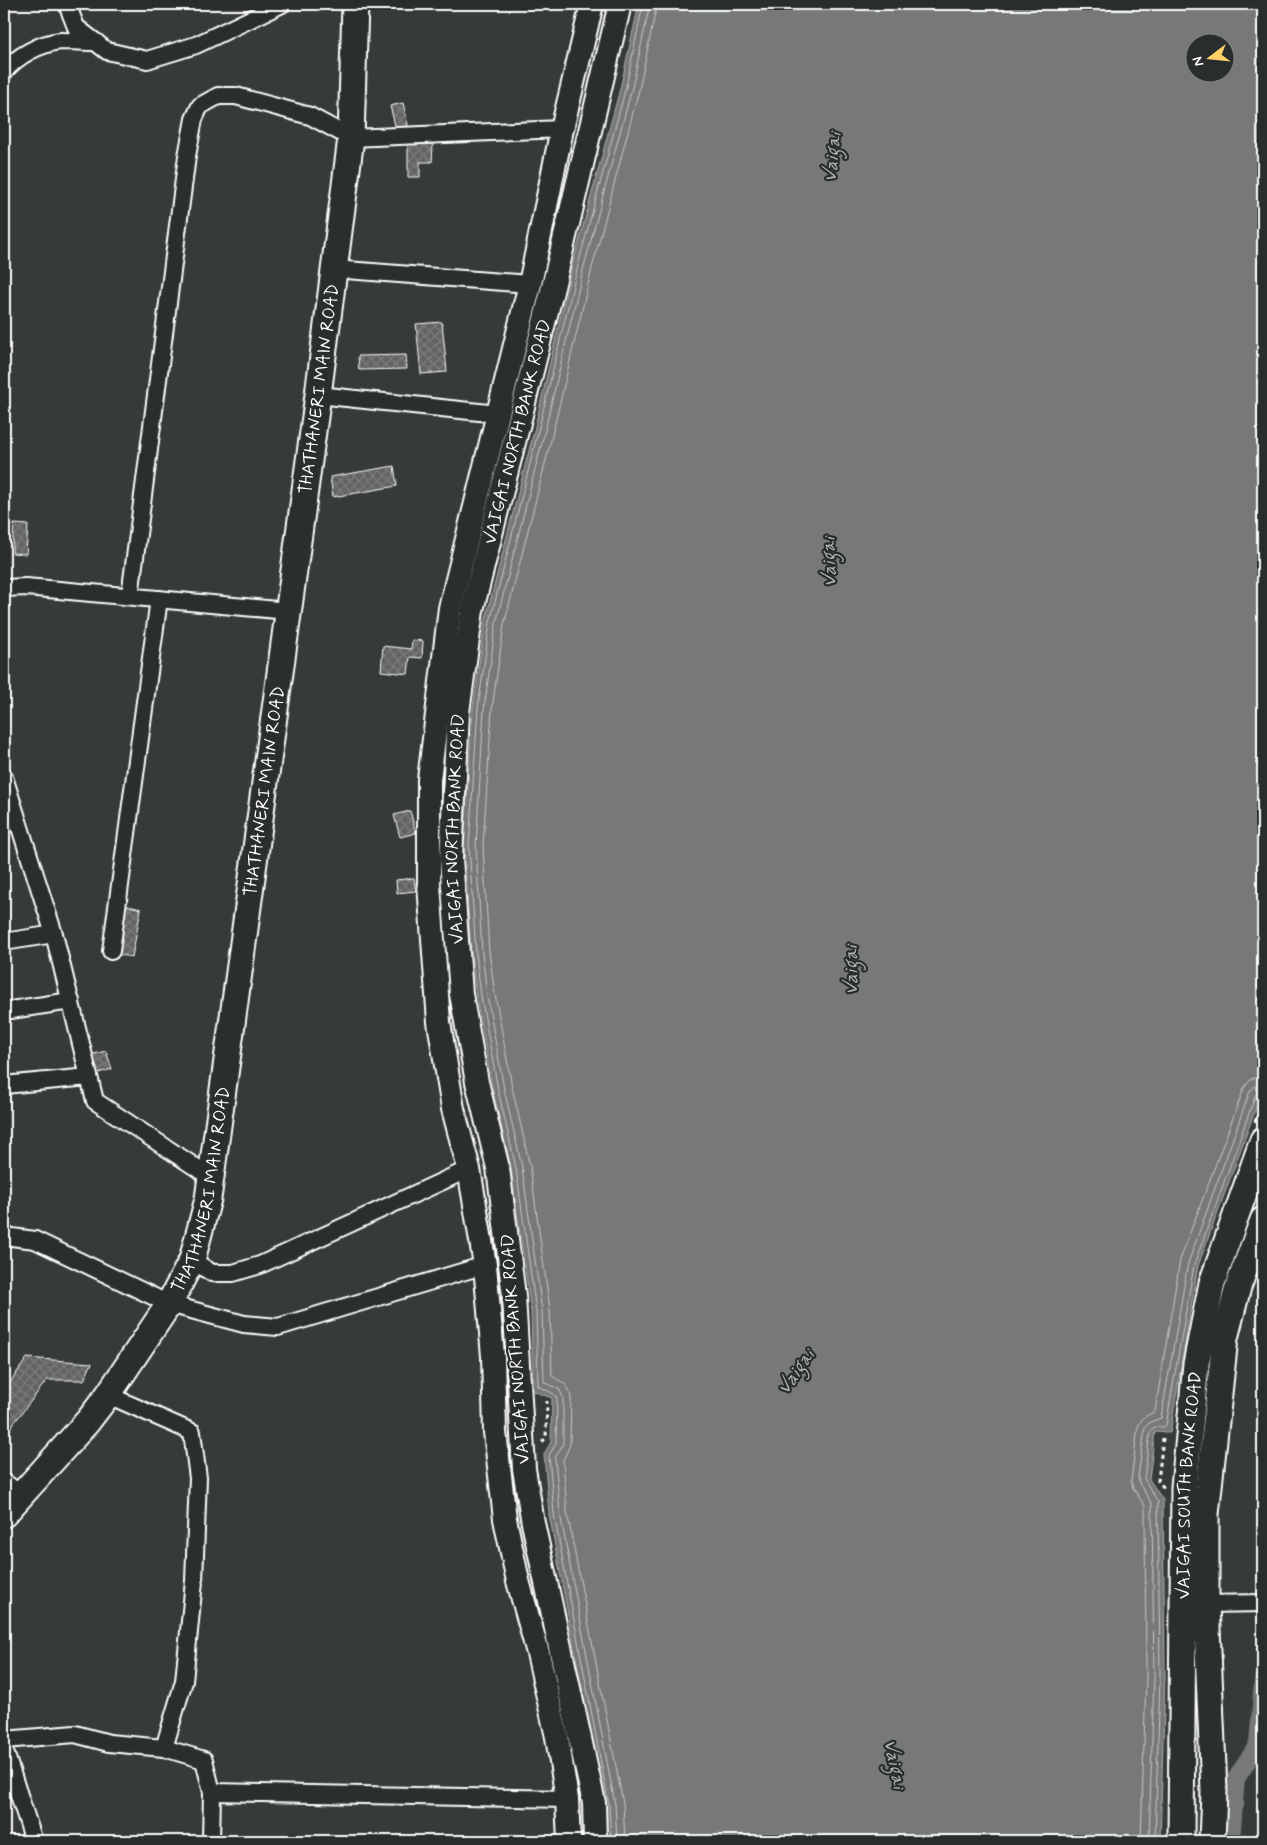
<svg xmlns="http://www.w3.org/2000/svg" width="1267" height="1845" viewBox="0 0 1267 1845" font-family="Mynerve,sans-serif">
  <defs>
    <pattern id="building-cross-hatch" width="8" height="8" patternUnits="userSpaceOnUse" patternTransform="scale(1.25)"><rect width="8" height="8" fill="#636465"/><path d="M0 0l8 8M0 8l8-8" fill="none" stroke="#7a7b7c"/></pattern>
  </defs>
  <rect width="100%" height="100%" fill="#373a3b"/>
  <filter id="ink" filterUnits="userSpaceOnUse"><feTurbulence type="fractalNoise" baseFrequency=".02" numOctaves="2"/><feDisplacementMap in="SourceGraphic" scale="10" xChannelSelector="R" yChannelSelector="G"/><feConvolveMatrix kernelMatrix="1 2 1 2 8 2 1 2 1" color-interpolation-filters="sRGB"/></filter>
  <g filter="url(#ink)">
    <!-- water -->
    <path fill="#767879" stroke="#adaeaf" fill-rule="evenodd" d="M639,4H1263V1089L1198,1266L1170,1433L1155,1432L1149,1479L1163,1500L1165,1676L1160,1841H606L604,1806L549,1514L544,1454L551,1442L552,1398L533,1391L531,1312L511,1168L493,1091L476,997L471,954L464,846L473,707L485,621L534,431L573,263L621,85ZM1194,42H1224V72H1194Z"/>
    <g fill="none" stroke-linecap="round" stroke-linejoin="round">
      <!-- shore -->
      <g stroke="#c8c9c9" stroke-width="1">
        <path d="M611,1841L609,1805L554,1514L549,1456L556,1443L557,1398L554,1394L538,1386L536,1311L516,1168L498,1090L481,996L476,953L469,846L478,708L490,622L538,432L578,265L626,87L643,4"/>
        <path d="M617,1841L615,1804L560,1513L555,1458L563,1444V1397L559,1389L544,1382L542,1311L522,1167L504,1089L487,995L482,953L476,846L484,709L496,623L544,434L584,266L632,88L650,4"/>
        <path d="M625,1841L623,1803L567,1512L563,1460L570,1445L571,1396L565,1384L552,1376L550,1310L530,1166L512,1087L495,994L489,952L483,846L492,709L504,625L552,436L592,268L639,90L657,4"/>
        <path d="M1141,1841L1146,1676L1145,1506L1133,1488L1131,1481L1138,1426L1143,1418L1155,1411L1180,1260L1244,1088L1251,1079L1263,1076"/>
        <path d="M1149,1841L1154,1676L1152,1504L1139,1483L1138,1477L1145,1428L1150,1422L1161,1418L1188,1263L1250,1091L1255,1086L1263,1084"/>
        <path d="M1155,1841L1160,1676L1158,1502L1144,1479L1150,1432L1154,1427H1164L1166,1425L1194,1265L1256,1094L1259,1091L1263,1090"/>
      </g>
      <!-- canal -->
      <path stroke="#767879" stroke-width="18" d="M1231,1841L1236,1779L1258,1744L1263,1681"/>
    </g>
    <!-- building -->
    <g fill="url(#building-cross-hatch)" stroke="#fff">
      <path d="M385,4H412L387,11Z"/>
      <path d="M403,103L409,130L397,133L390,106Z"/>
      <path d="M408,144H433L432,162H420V177H408Z"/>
      <path d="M442,322L447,372L421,374L416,324Z"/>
      <path d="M406,355L407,369L359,370L358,356Z"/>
      <path d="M394,466L397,486L333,497L330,477Z"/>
      <path d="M14,524L28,525L26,554L12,553Z"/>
      <path d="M412,640L423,641L422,658L410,657L408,674L381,671L383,646L411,649Z"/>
      <path d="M410,811L416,833L400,837L394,815Z"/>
      <path d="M8,814L13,832L4,835V815Z"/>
      <path d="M414,878L416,891L397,893L396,880Z"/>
      <path d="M125,905L141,909L132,957L115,954Z"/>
      <path d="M106,1051L112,1069L95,1074L90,1055Z"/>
      <path d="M27,1358L92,1363L84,1380H47L4,1436V1391Z"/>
    </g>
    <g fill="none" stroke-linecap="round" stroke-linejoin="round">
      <defs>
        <g id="street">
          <path d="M67,4L76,27L107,51L147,60L196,45L282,4"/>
          <path d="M4,72C16,56 41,43 61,41C72,41 85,42 96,42"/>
          <path d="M333,269L530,284"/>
          <path d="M318,395L498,414"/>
          <path d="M4,588L26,587L288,611"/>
          <path d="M130,596L187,156L194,119L200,106L218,96H236L310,116L351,138L562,129"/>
          <path d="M4,777L54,934"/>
          <path d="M4,942L54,934L95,1101L212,1178"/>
          <path d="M111,951L159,599"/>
          <path d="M4,1011L71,1001"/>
          <path d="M4,1085L89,1077"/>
          <path d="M4,1236L35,1240L169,1304L244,1324L278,1327L485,1265"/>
          <path d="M192,1260L212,1273H233L260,1265L469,1169"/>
          <path d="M108,1395L192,1432L198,1478L194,1581L184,1681L164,1748"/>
          <path d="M4,1482L22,1495"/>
          <path d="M1206,1604L1263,1603"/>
          <path d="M4,1740L75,1734L109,1743L164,1748L204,1760L212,1792L211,1841"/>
          <path d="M4,1749L34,1841"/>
          <path d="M212,1792L567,1799"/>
        </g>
        <g id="secondary">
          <path d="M569,1841L567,1799L557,1737L538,1653L518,1581L505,1519L495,1432L493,1356L485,1265L469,1169L453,1109L439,1022L429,884V780L450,608L530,284L562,129L592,4"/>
          <path id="s1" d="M595,1841L594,1803L533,1523L524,1469L514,1296L498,1168L477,1082L461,994L451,859L458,712L472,610L554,283L620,4"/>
        </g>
        <g id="primary">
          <path id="s2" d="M4,1514L88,1421L108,1395L169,1304L192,1260L208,1199L318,395L351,138L355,4"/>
          <path id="s3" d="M1181,1841L1184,1487L1196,1364L1212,1283L1263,1140"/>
          <path d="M1212,1841L1214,1791L1206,1604V1514L1225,1338L1238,1287L1263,1220"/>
        </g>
      </defs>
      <!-- street casing -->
      <use href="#street" stroke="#fff" stroke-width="20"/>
      <!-- secondary casing -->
      <use href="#secondary" stroke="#fff" stroke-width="26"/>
      <!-- primary casing -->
      <use href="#primary" stroke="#fff" stroke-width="29"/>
      <!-- path -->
      <g stroke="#fff" stroke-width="3" stroke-dasharray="4 4" stroke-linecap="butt">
        <path d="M1255,1122L1263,1101"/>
        <path d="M1163,1438L1158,1481L1164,1488"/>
        <path d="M542,1442L546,1438L547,1401"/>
      </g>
      <!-- street -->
      <use href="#street" stroke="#2a2d2e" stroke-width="16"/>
      <!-- secondary -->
      <use href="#secondary" stroke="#2a2d2e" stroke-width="22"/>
      <!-- primary -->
      <use href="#primary" stroke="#2a2d2e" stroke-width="25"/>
    </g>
  </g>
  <g text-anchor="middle" stroke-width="4.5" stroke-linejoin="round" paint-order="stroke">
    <!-- street labels -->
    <g font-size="18" fill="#fff" stroke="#2a2d2e">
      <text dy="6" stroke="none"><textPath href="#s2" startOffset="1198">THATHANERI MAIN ROAD</textPath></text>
      <text dy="6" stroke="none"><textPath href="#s1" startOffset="1429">VAIGAI NORTH BANK ROAD</textPath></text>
      <text dy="6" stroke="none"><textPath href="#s2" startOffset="792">THATHANERI MAIN ROAD</textPath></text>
      <text dy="6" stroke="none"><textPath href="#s1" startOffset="1025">VAIGAI NORTH BANK ROAD</textPath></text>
      <text dy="6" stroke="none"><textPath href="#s2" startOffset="388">THATHANERI MAIN ROAD</textPath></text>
      <text transform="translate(515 1349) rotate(-94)" y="6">VAIGAI NORTH BANK ROAD</text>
      <text dy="6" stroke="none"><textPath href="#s3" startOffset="356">VAIGAI SOUTH BANK ROAD</textPath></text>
    </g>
    <!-- water labels -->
    <g font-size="19" font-style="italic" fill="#b4b5b5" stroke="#2a2d2e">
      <text transform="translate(831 157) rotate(-84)" y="7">Vaigai</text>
      <text transform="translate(828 562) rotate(-91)" y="7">Vaigai</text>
      <text transform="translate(850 970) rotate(-90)" y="7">Vaigai</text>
      <text transform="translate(795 1371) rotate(-55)" y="7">Vaigai</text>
      <text transform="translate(896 1764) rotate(79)" y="7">Vaigai</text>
    </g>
  </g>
  <!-- margin -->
  <rect width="1267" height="1845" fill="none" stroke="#2a2d2e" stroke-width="20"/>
  <rect x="10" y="10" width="1247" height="1825" fill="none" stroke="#fff" stroke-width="2" filter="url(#ink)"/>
  <!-- north arrow -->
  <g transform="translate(1210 58) rotate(254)"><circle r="24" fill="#2a2d2e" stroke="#7f8182"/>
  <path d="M0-4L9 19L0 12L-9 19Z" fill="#ffd166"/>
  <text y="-8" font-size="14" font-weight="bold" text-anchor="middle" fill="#ffffff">N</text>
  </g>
</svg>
